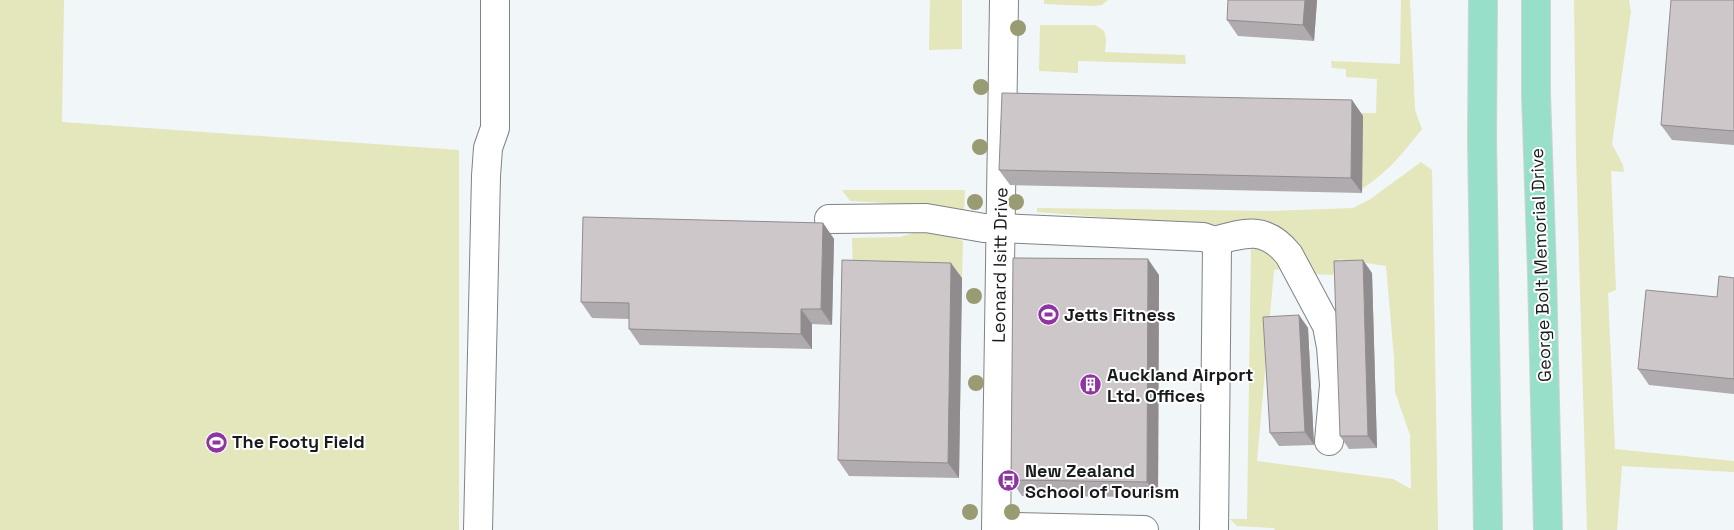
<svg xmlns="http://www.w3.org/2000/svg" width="1734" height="530" viewBox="0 0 1734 530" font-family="'Space Grotesk',sans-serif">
  <rect width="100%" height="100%" fill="#f1f6f9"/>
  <!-- green -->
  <g fill="#e4e6bb">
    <path d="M0,0H64L62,122L459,150V530H0Z"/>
    <path d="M930,0H962V49L929,50Z"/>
    <path d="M1044,0H1108L1102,5L1093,6L1044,4Z"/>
    <path d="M1401,0H1410L1415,110L1422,129C1403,153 1388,172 1362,189L1363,116L1361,113H1376L1377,79L1346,77V69L1332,68L1331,61L1400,64Z"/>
    <path d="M1574,0H1629L1631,11L1612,144L1623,165L1624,172L1611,171L1616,290L1608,293L1615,449L1734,461V472L1622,466L1617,530H1587L1576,155Z"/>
    <path d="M1040,25H1095L1103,30L1105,34L1106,41L1105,52L1185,55L1186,64L1078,61V73L1039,71Z"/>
    <path d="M1421,162L1432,170L1438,530H1275L1274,528L1237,526L1230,519H1247L1251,248L1232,247L1252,241L1273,259L1281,269L1274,270L1257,461L1393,479L1411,489L1410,435L1395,392L1394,358L1386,266L1339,259L1333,275L1311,274L1273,231L1037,212V208L1272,211L1353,208L1369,200Z"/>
    <path d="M842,190H965L964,212C926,205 888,203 850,201Z"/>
    <path d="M920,231H934L963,241L962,278L853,276L852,238L900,237Z"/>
  </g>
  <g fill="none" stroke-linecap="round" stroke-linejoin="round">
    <defs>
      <g id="minor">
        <path d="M829,219L926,218L984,228H1000L1203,237L1215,241L1217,246L1214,530"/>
        <path d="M1215,241C1246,232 1266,226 1289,255L1327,326L1331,347L1334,385L1329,441"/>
        <path d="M1014,527L1144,530"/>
        <path d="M478,530L486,176L488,148L495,128V0"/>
        <path d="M996,530L1004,0"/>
      </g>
      <g id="major">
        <path d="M1483,0L1482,139L1488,530"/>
        <path d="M1536,0V94L1542,273L1548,530"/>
      </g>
    </defs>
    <!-- minor casing -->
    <use href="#minor" stroke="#7f8387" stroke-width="30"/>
    <!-- major casing -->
    <use href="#major" stroke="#d1d1d1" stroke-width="30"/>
    <!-- minor -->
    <use href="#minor" stroke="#fff" stroke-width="28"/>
    <!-- major -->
    <use href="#major" stroke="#97dfc8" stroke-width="28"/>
  </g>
  <!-- trees -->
  <g fill="#999c72">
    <circle cx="1018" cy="28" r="8"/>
    <circle cx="981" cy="87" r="8"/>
    <circle cx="980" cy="147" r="8"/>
    <circle cx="975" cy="202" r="8"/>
    <circle cx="1016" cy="202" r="8"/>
    <circle cx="974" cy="296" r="8"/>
    <circle cx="976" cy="383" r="8"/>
    <circle cx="970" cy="512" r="8"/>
    <circle cx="1012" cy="512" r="8"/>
  </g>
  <!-- wall -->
  <g fill="#b0abae">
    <path d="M1317,0L1314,41L1238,36L1227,20Z"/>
    <path d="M1734,0V145L1672,140L1661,125Z"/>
    <path d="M1352,100L1363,116L1362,193L1010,185L999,170Z"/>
    <path d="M823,223L834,239L832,325L812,324V349L640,345L629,329V319L592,318L581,302Z"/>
    <path d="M1372,273L1377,448L1349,449L1340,436Z"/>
    <path d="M1159,275L1158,497L1022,496L1011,480Z"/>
    <path d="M962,278L959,478L849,476L838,460Z"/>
    <path d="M1734,278V394L1649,385L1638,369L1717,297Z"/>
    <path d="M1299,315L1308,328L1314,445L1279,446L1270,433Z"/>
  </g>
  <!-- shaded-wall -->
  <g fill="#908b8d">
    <path d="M1305,0H1317L1314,41L1303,25Z"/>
    <path d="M1352,100L1363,116L1362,193L1351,178Z"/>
    <path d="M823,223L834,239L832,325L821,309Z"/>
    <path d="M1148,259L1159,275L1158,497L1147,482Z"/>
    <path d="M1363,260L1372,273L1377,448L1368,436Z"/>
    <path d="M951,263L962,278L959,478L948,463Z"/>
    <path d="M801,309L812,324V349L801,334Z"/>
    <path d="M1299,315L1308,328L1314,445L1305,432Z"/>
  </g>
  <!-- building -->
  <g fill="#cdc7ca" stroke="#908b8d">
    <path d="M1228,0H1305L1303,25L1227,20Z"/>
    <path d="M1671,0H1734V131L1661,125Z"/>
    <path d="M1002,93L1352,100L1351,178L999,170Z"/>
    <path d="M583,217L823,223L821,309H801V334L629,329V303L581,302Z"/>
    <path d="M1013,258L1148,259L1147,482L1011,480Z"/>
    <path d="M842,260L951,263L948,463L838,460Z"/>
    <path d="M1363,260L1368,436H1340L1334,261Z"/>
    <path d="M1719,276L1734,278V379L1638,369L1646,290L1717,297Z"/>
    <path d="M1299,315L1305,432L1270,433L1263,317Z"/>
  </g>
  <!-- icons -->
  <defs>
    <symbol id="stadium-disc" viewBox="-11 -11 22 22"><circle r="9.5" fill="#8e35a2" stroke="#fff"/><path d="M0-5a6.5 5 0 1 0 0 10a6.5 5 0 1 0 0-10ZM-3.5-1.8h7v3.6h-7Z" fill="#fff"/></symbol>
    <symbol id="building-disc" viewBox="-11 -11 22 22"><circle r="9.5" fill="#8e35a2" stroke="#fff"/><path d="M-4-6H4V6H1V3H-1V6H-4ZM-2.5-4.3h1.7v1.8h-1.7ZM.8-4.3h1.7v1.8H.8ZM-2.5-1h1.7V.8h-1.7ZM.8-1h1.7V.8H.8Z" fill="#fff"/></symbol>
    <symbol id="bus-disc" viewBox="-11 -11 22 22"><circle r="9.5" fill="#8e35a2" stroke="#fff"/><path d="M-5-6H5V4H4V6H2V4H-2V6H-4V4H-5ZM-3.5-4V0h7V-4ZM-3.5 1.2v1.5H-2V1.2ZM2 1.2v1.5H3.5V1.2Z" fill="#fff"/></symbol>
  </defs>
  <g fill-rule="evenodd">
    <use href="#stadium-disc" x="1036" y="302" width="25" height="25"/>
    <use href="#building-disc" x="1078" y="372" width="25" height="25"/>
    <use href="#stadium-disc" x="204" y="430" width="25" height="25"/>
    <use href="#bus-disc" x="996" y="468" width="25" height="25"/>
  </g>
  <g text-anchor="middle" stroke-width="4" stroke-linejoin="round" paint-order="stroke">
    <!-- street labels -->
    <g font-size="18" fill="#181a1b" stroke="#fff">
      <text transform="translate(1000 265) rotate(-89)" y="6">Leonard Isitt Drive</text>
      <text transform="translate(1541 265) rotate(-92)" y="6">George Bolt Memorial Drive</text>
    </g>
    <!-- poi labels -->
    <g font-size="18" font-weight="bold" fill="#181a1b" stroke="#fff" text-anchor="start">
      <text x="1064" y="321">Jetts Fitness</text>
      <text x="1107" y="381">Auckland Airport<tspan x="1107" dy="21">Ltd. Offices</tspan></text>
      <text x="232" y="448">The Footy Field</text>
      <text x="1025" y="477">New Zealand<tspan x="1025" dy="21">School of Tourism</tspan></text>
    </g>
  </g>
</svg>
